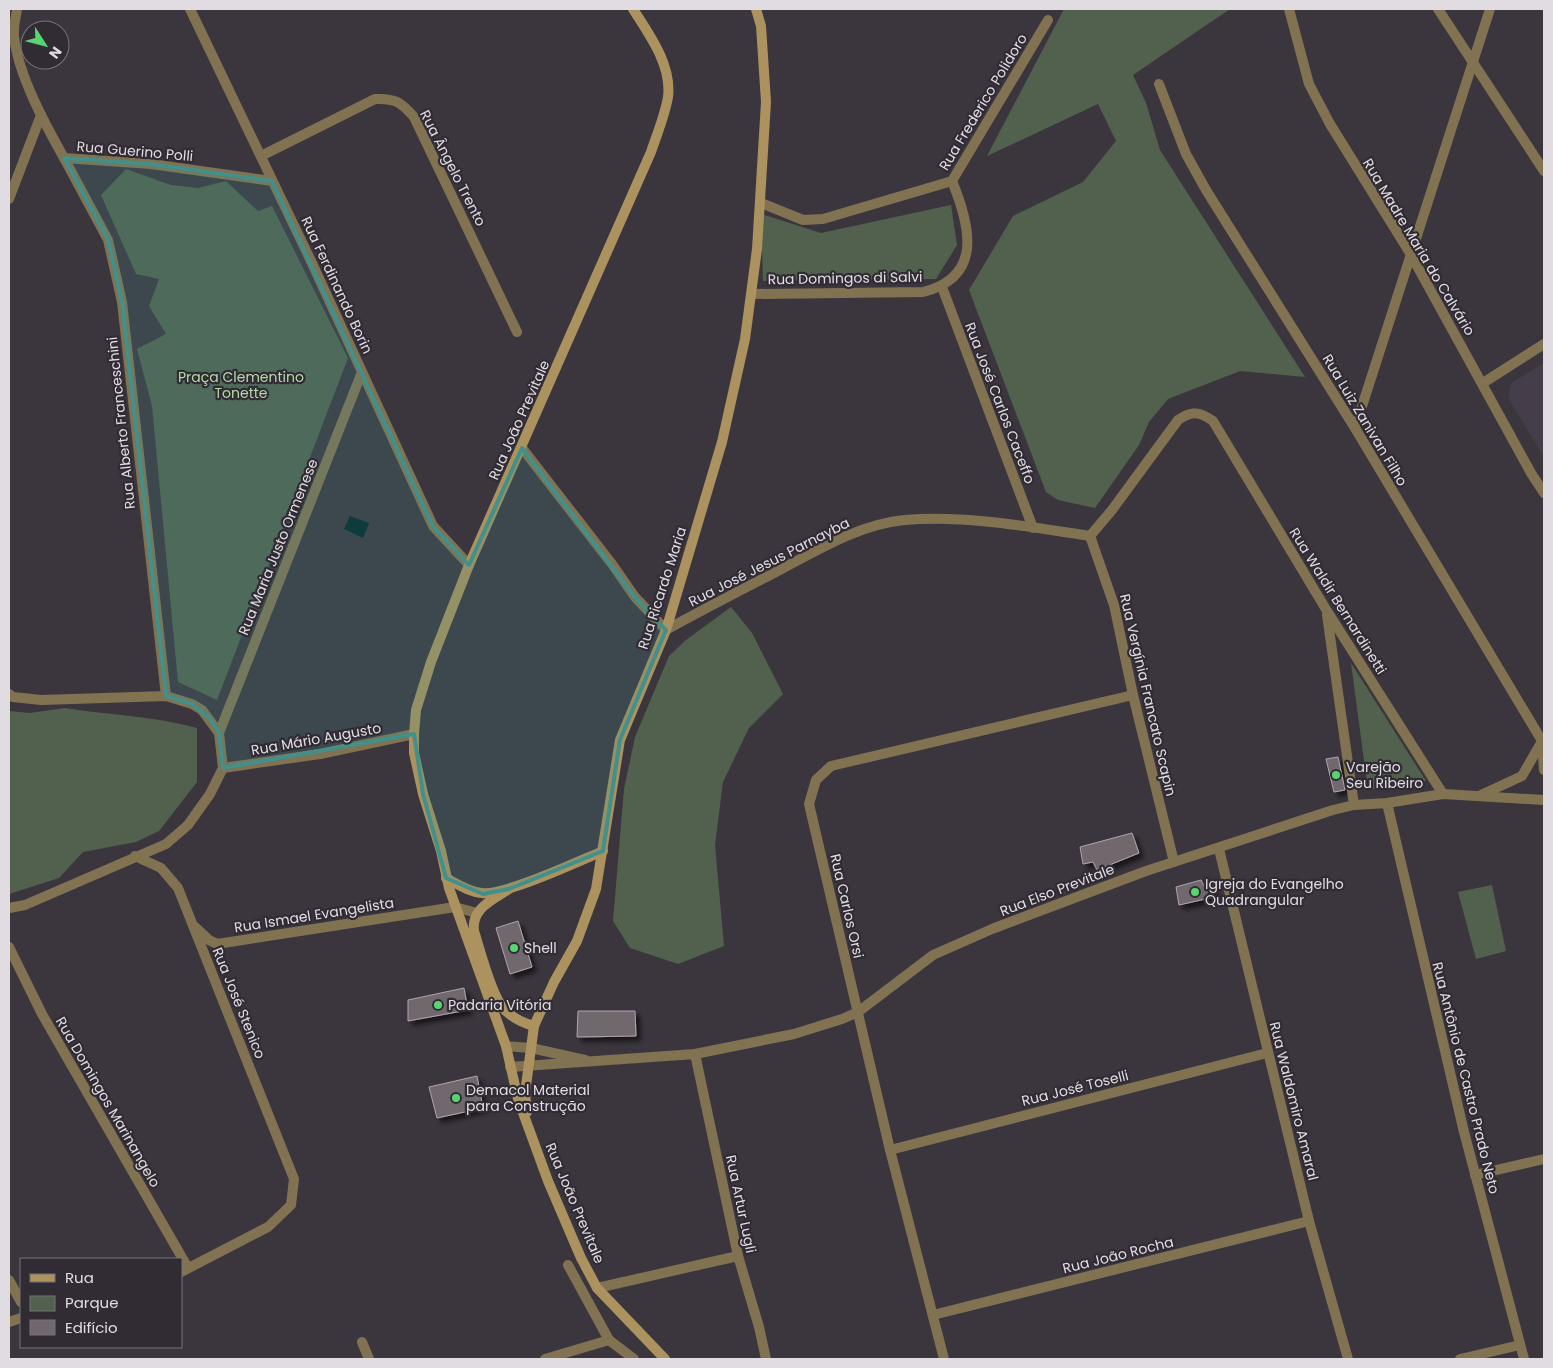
<svg xmlns="http://www.w3.org/2000/svg" width="1553" height="1368" viewBox="0 0 1553 1368" font-family="Poppins,sans-serif">
  <defs>
    <filter id="shadow"><feDropShadow dx="4.5" dy="4.5" stdDeviation="2.5" flood-color="#0009"/></filter>
  </defs>
  <rect width="100%" height="100%" fill="#3b363e"/>
  <!-- built -->
  <path fill="#463d4b" d="M1544,363V457L1508,398L1511,383Z"/>
  <!-- green -->
  <g fill="#52614e">
    <path d="M1064,9H1230L1133,75L1146,103L1160,150L1305,377L1240,371L1168,399L1149,422L1139,445L1095,508L1058,500L1046,492L969,290L1013,216L1083,182L1116,141L1098,104L987,156Z"/>
    <path d="M126,169L171,185L198,188L226,181L258,211L272,206L348,358L217,700L178,682L152,406L137,349L166,334L149,306L159,279L136,274L101,195Z"/>
    <path d="M951,205L957,245L936,279L763,281L761,214L821,233Z"/>
    <path d="M731,607L752,633L783,694L749,728L723,782L715,845L724,946L678,964L630,948L613,921L624,789L635,737L669,656L686,640Z"/>
    <path d="M1351,663L1426,781L1368,790Z"/>
    <path d="M65,708C109,715 154,716 197,728V782L159,831L136,842L83,852L59,878L9,894V711L30,713Z"/>
    <path d="M1492,885L1506,951L1476,959L1458,892Z"/>
  </g>
  <!-- water -->
  <path fill="#022728" d="M350,516L369,523L363,538L344,529Z"/>
  <!-- building -->
  <g fill="#71676e" stroke="#b0a5ac" filter="url(#shadow)">
    <path d="M1338,757L1345,790L1334,792L1326,759Z"/>
    <path d="M1132,833L1139,853L1097,870L1093,862L1083,864L1080,847Z"/>
    <path d="M1201,880L1204,886L1211,884L1214,897L1179,905L1176,887Z"/>
    <path d="M518,921L532,967L510,974L496,928Z"/>
    <path d="M464,988L468,1010L408,1021V1000Z"/>
    <path d="M578,1011H635L636,1036L577,1037Z"/>
    <path d="M477,1076L483,1108L437,1118L429,1087Z"/>
  </g>
  <g fill="none" stroke-linecap="round" stroke-linejoin="round">
    <!-- minor -->
    <g stroke="#817252" stroke-width="10">
      <path d="M17,9C16,17 13,27 14,36C18,75 45,124 64,158L151,164L272,181"/>
      <path d="M190,9L311,261L433,526L469,565"/>
      <path d="M1289,9L1309,84L1330,124L1410,253L1531,473L1544,493"/>
      <path d="M1438,9L1544,171"/>
      <path d="M1159,84L1186,154L1206,190L1355,428L1542,741L1544,770"/>
      <path d="M261,156L375,99C395,98 401,102 414,117L517,332"/>
      <path d="M64,158L108,240L122,302L166,696"/>
      <path d="M9,199L41,115"/>
      <path d="M761,203L803,220L823,219L952,181L1048,20"/>
      <path d="M942,287L1033,528"/>
      <path d="M752,294L923,292C984,277 970,225 952,181"/>
      <path d="M1483,383L1544,344"/>
      <path d="M1355,428L1490,9"/>
      <path d="M522,448L612,564L635,597L666,630C702,610 739,591 776,572C816,551 859,524 905,520C966,515 1030,527 1090,536L1112,510L1178,420C1192,411 1199,411 1213,421L1327,611L1443,794"/>
      <path d="M1090,536L1114,605L1133,695L1174,862"/>
      <path d="M1327,615L1354,805"/>
      <path d="M9,694L13,697L41,700L166,696L192,704L202,710L219,733L223,768L210,794L188,825L166,844L25,905L9,908"/>
      <path d="M219,733L362,372"/>
      <path d="M223,768L320,754L414,734"/>
      <path d="M1481,795L1522,776L1541,743"/>
      <path d="M1387,803L1464,1132L1524,1359"/>
      <path d="M1219,849L1309,1221L1348,1359"/>
      <path d="M135,856L161,868L178,888L294,1179L291,1205L268,1227L181,1272"/>
      <path d="M195,927L209,940L217,944L455,907L477,913"/>
      <path d="M9,947L42,1014L188,1268"/>
      <path d="M506,1046L531,1048L585,1060"/>
      <path d="M695,1054L738,1256L759,1327L766,1359"/>
      <path d="M510,1067L695,1054L794,1034L842,1019L858,1012L933,955L992,929L1146,871L1333,810L1354,805L1387,803L1443,794L1544,800"/>
      <path d="M890,1150L1267,1053"/>
      <path d="M1475,1175L1544,1159"/>
      <path d="M568,1265L609,1340L634,1359"/>
      <path d="M9,1280L21,1302"/>
      <path d="M597,1288L738,1256"/>
      <path d="M933,1315L1309,1221"/>
      <path d="M9,1322L21,1318"/>
      <path d="M362,1342L369,1359"/>
      <path d="M545,1359L609,1340"/>
      <path d="M944,1359L890,1150L809,804L816,780L831,766L1133,695"/>
      <path d="M1460,1359L1520,1345"/>
    </g>
    <!-- secondary -->
    <g stroke="#ab925e" stroke-width="10">
      <path d="M633,9C649,34 672,65 668,97C665,115 657,134 651,152L469,565L431,662L416,710L414,734V753L423,794L441,851L449,888L506,1046L518,1099L548,1181L581,1258L597,1288L665,1359"/>
      <path d="M446,878C457,884 469,892 482,893C504,896 579,861 603,851"/>
      <path d="M509,889C493,900 471,908 474,931C480,950 491,994 503,1008C511,1017 523,1023 534,1026"/>
      <path d="M527,1112L525,1093L534,1026L554,982L577,941L596,889L620,740L666,630L722,442L745,339L757,249L766,102L761,26L756,9"/>
    </g>
  </g>
  <!-- marked area -->
  <path fill="#43908b" fill-opacity="0.2" stroke="#43908b" stroke-width="4" stroke-linejoin="round" d="M64,158L151,164L272,181L433,526L469,565L522,448L635,597L666,630L620,740L603,851L509,889L483,894L446,878L423,794L414,734L223,768L219,733L210,719L192,704L166,696L122,302L108,240Z"/>
  <!-- markers -->
  <g fill="#56d671" stroke="#312b34" stroke-width="2">
    <circle cx="1336" cy="775" r="5"/>
    <circle cx="1195" cy="892" r="5"/>
    <circle cx="514" cy="948" r="5"/>
    <circle cx="438" cy="1005" r="5"/>
    <circle cx="456" cy="1098" r="5"/>
  </g>
  <g text-anchor="middle" stroke-width="4.5" stroke-linejoin="round" paint-order="stroke">
    <!-- street labels -->
    <g font-size="14" fill="#e0dce2" stroke="#312b34">
      <text transform="translate(983 102) rotate(-59)" y="5">Rua Frederico Polidoro</text>
      <text transform="translate(135 151) rotate(5)" y="5">Rua Guerino Polli</text>
      <text transform="translate(453 168) rotate(63)" y="5">Rua Ângelo Trento</text>
      <text transform="translate(1419 247) rotate(59)" y="5">Rua Madre Maria do Calvário</text>
      <text transform="translate(845 278) rotate(-1)" y="5">Rua Domingos di Salvi</text>
      <text transform="translate(337 285) rotate(65)" y="5">Rua Ferdinando Borin</text>
      <text transform="translate(1000 403) rotate(69)" y="5">Rua José Carlos Caceffo</text>
      <text transform="translate(519 420) rotate(-66)" y="5">Rua João Previtale</text>
      <text transform="translate(1365 420) rotate(59)" y="5">Rua Luiz Zanivan Filho</text>
      <text transform="translate(121 423) rotate(-96)" y="5">Rua Alberto Franceschini</text>
      <text transform="translate(278 547) rotate(-68)" y="5">Rua Maria Justo Ormenese</text>
      <text transform="translate(769 562) rotate(-27)" y="5">Rua José Jesus Parnayba</text>
      <text transform="translate(662 588) rotate(-72)" y="5">Rua Ricardo Maria</text>
      <text transform="translate(1338 601) rotate(58)" y="5">Rua Waldir Bernardinetti</text>
      <text transform="translate(1148 695) rotate(77)" y="5">Rua Vergínia Francato Scapin</text>
      <text transform="translate(316 739) rotate(-10)" y="5">Rua Mário Augusto</text>
      <text transform="translate(1057 890) rotate(-21)" y="5">Rua Elso Previtale</text>
      <text transform="translate(847 906) rotate(77)" y="5">Rua Carlos Orsi</text>
      <text transform="translate(314 915) rotate(-9)" y="5">Rua Ismael Evangelista</text>
      <text transform="translate(239 1003) rotate(68)" y="5">Rua José Stenico</text>
      <text transform="translate(1466 1078) rotate(76)" y="5">Rua Antônio de Castro Prado Neto</text>
      <text transform="translate(1075 1088) rotate(-14)" y="5">Rua José Toselli</text>
      <text transform="translate(1294 1101) rotate(76)" y="5">Rua Waldomiro Amaral</text>
      <text transform="translate(108 1102) rotate(60)" y="5">Rua Domingos Marinangelo</text>
      <text transform="translate(575 1203) rotate(67)" y="5">Rua João Previtale</text>
      <text transform="translate(741 1204) rotate(78)" y="5">Rua Artur Lugli</text>
      <text transform="translate(1118 1255) rotate(-14)" y="5">Rua João Rocha</text>
    </g>
    <!-- park labels -->
    <g font-size="14" fill="#b3dba8" stroke="#312b34">
      <text x="241" y="382">Praça Clementino<tspan x="241" dy="16">Tonette</tspan></text>
    </g>
    <!-- poi labels -->
    <g font-size="14" fill="#e0dce2" stroke="#312b34" text-anchor="start">
      <text x="1346" y="772">Varejão<tspan x="1346" dy="16">Seu Ribeiro</tspan></text>
      <text x="1205" y="889">Igreja do Evangelho<tspan x="1205" dy="16">Quadrangular</tspan></text>
      <text x="524" y="953">Shell</text>
      <text x="448" y="1010">Padaria Vitória</text>
      <text x="466" y="1095">Demacol Material<tspan x="466" dy="16">para Construção</tspan></text>
    </g>
  </g>
  <!-- border -->
  <rect width="1553" height="1368" fill="none" stroke="#e0dce2" stroke-width="20"/>
  <!-- legend -->
  <rect x="20" y="1258" width="162" height="90" fill="#312b34" stroke="#77727a"/>
  <rect x="30" y="1274" width="25" height="8" fill="#ab925e" stroke="#77727a"/>
  <text x="65" y="1283" font-size="15" fill="#e0dce2">Rua</text>
  <rect x="30" y="1296" width="25" height="15" fill="#52614e" stroke="#77727a"/>
  <text x="65" y="1308" font-size="15" fill="#e0dce2">Parque</text>
  <rect x="30" y="1320" width="25" height="15" fill="#71676e" stroke="#77727a"/>
  <text x="65" y="1333" font-size="15" fill="#e0dce2">Edifício</text>
  <!-- north arrow -->
  <g transform="translate(45 45) rotate(126)"><circle r="24" fill="#312b34" stroke="#77727a"/>
  <path d="M0-4L9 19L0 12L-9 19Z" fill="#56d671"/>
  <text y="-8" font-size="14" font-weight="bold" text-anchor="middle" fill="#e0dce2">N</text>
  </g>
</svg>
